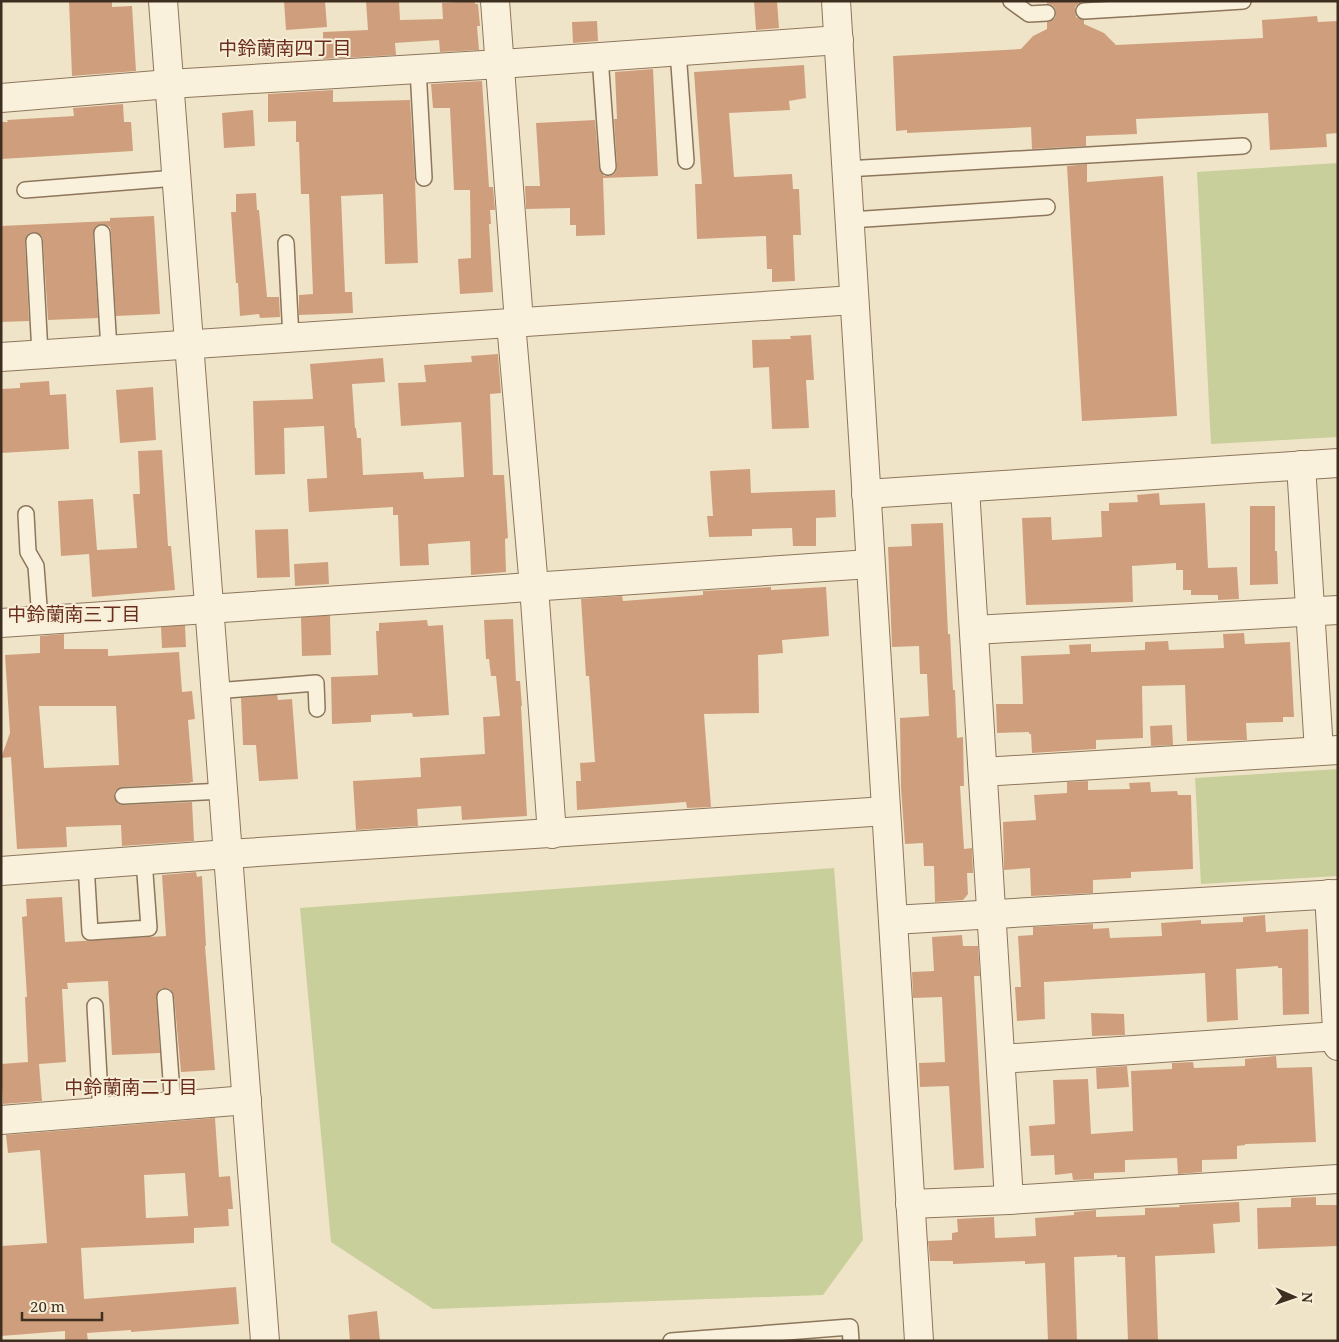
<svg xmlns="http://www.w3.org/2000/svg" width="1339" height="1342" viewBox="0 0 1339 1342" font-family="'Noto Serif','Noto Sans JP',serif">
  <rect width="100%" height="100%" fill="#f0e4c8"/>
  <!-- green -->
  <g fill="#c9cf9b">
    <path d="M1338,163V437L1211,444L1197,172Z"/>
    <path d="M1338,769V876L1201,884L1195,778Z"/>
    <path d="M834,868L863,1240L823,1295L433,1309L331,1242L300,908Z"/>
  </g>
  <!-- building -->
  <g fill="#cf9f7d" fill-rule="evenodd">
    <path d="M69,1H112V7L132,6L136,71L72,76Z"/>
    <path d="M284,1H325L327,27L286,30Z"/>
    <path d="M366,1H399L400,20L443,19L442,3L475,1V4H478L480,26H477L479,50L440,52L439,40L395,43L396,55L323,59V32L368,30Z"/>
    <path d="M754,1H777L779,28L756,30Z"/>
    <path d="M1047,1H1084L1078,4L1075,7L1076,17L1084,20V24L1104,33L1116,45L1263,38L1262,20L1317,16L1318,22L1338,21V133L1326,134L1327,147L1270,150L1268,113L1136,119L1137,134L1086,136V146L1032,149L1031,127L907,133V130L896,131L893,56L1021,49L1033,36L1047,29V22L1055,18L1056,13L1055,8L1052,5L1047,4Z"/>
    <path d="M597,21L598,41L573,43L572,22Z"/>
    <path d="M804,65L806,98L789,101L790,110L729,113L734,177L792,174L793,189H799L801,235H793L795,281L772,282V269H767L766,236L697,239L695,184H702L694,72Z"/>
    <path d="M653,69L658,176L603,178L605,235L576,236V225H570V208L526,209L525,186H540L536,123L595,120L599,168L604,176L613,175L616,172L617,166L614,119H617L615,72Z"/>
    <path d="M482,81L489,187H493L495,210H490L491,224H489L493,292L460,294L458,259L471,258L470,190H454L450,108H433L431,84Z"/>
    <path d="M333,90V102L410,100L415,181L418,263L385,264L383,194L341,196L345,292H352L353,313L299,315V295L313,294L309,194H301L299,142H296V121L268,122V94Z"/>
    <path d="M123,104L124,122H131L133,151L1,159V122H8L7,120L74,116L73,108Z"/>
    <path d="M253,110L255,146L224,148L222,113Z"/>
    <path d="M1087,164V182L1163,176L1177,416L1082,421L1067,166Z"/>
    <path d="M256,193L257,210H259L267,297H279L280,317L260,318L259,314L240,316L238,283H236L231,212H236V194Z"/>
    <path d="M154,216L160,314L116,316L111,232L110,227L102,224L96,226L93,234L98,318L48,320L43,240L42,236L34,232L29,233L25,242L29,321L1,322V226L110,221V218Z"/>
    <path d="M811,335L814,380H806L809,428L772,429L769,367L753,368L752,340L791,339L790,336Z"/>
    <path d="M498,354L501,393L490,394L493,475H504L508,538L505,539L506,572L471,575L470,541L428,544L429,565L400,566L398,515H393V507L309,512L307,479L327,478L324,426L284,428L285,474L255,475L253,401L313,399L310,364L383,358L385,382L352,384L355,428H356L357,438H361L363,475L423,472L424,479L464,477L461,422L401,426L398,383L426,382L424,365L472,362L471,356Z"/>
    <path d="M49,381L50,395L66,394L69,449L1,453V389L20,388V383Z"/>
    <path d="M153,387L156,440L120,443L116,390Z"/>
    <path d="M162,450L168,546H171L175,590L92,597L89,554L61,556L58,501L93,499L97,550L137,548L133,494H140L138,451Z"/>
    <path d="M750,469L751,493L835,490L836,517L816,518V546H793L792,528L752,529V536L709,537L707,516H713L710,471Z"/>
    <path d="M1159,493L1160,505L1205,503L1208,568L1237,567L1239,599L1218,600V595H1191V590H1183V570H1176V563L1132,566L1133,602L1026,605L1022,518L1051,517L1052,540L1102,537L1101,511H1109V503L1138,502L1137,495Z"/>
    <path d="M1250,506H1275V551H1277L1278,584L1250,585Z"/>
    <path d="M943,523L948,634H950L953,690H955L957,738L963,737L964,786H960L964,849L972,848L973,873H967L968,894L963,900L935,902L934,866H924L923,843L905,844L901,788L900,718L929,716L927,674H920L919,646L892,647L888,547L912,546L911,524Z"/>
    <path d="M288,529L290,577L257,578L255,530Z"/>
    <path d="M328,562L329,584L295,586L294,564Z"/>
    <path d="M771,587V590L826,587L829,636L782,640L783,653L758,655L759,713L704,714L711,807L687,808L686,802L577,810L576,781H581L580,763L595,762L589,676H586L581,599L622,596L623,601L703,595V591Z"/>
    <path d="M330,615L331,655L302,656L301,617Z"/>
    <path d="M513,619L516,681H520L522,706H521L527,816L462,820L461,806L417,809L418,826L356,830L353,781L421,777L420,758L485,754L483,717L500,716L496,676H491L489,659H486L484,620Z"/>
    <path d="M427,620L428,626L443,625L449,715L413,717L412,713L371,715V722L332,724L331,677L378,675L376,631H379V623Z"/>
    <path d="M185,625L186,647L162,648L161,627Z"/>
    <path d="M1244,633L1245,644L1290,642L1294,717H1283V722L1246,723L1247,740L1187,741L1185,685L1142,686L1143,738L1096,740V749L1032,753L1031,734H1029V732L997,733L996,704H1023L1021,656L1070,654L1069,645L1091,644V652L1145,650V642L1168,641L1169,650L1224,648L1223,634Z"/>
    <path d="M64,634V649H108V656L179,652L182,692L192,691L195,719L188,720L193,782H190L191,783L122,787L115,791L114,797L118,804L123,805L192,802L194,841L122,846L121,825L66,827L67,847L17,849L11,757L1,758L10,733L5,655L40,653V636ZM39,706H116L119,765L44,768Z"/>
    <path d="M277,695L278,700L292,699L298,779L259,781L256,745H243L241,698Z"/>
    <path d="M1172,725L1173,745L1151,746L1150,726Z"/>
    <path d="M1088,781V790L1130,789L1129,783L1150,782L1151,792L1177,791L1178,795H1191L1193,869L1131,872V878L1093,880V893L1031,896L1030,868L1004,870L1003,822L1036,820L1034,795L1067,793V782Z"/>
    <path d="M196,872L197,877L202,876L206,946H205L215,1070L181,1072L174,996L170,989L165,988L160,989L156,997L160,1053L112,1055L108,981L67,983L68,989H62L66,1062L39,1064L42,1101L3,1104L1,1064L28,1062L25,997H27L22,917L27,916L26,899L62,897L65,942L166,936L162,875Z"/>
    <path d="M1265,915L1266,932L1308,929L1309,1014L1283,1015L1282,968H1278V966L1236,969L1238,1020L1207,1022L1205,973L1044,982L1045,1019L1017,1021L1015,987H1021L1018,936L1033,935V927L1093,924V929L1109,928L1110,938L1162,936L1161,923L1201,920V924L1243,922V917Z"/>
    <path d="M962,935L963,946H978L980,976H974L984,1168L954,1170L949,1086L920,1087L919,1063L945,1062L942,997L913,998L912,972L934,971L932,937Z"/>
    <path d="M1091,1013L1124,1014L1125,1035L1092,1036Z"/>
    <path d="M1276,1056L1277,1068L1312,1067L1316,1142L1245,1144V1145L1237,1146V1159L1202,1160V1172L1178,1174L1177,1158L1125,1160V1172L1094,1173V1179L1073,1180L1072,1173L1055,1175L1054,1155L1031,1156L1029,1126L1055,1124L1053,1080L1088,1079L1091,1134L1133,1131L1131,1071L1172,1069V1063L1193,1062L1194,1068L1245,1066V1059Z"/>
    <path d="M1127,1066L1129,1087L1097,1089L1096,1068Z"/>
    <path d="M215,1118L219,1177L230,1176L233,1209H228L229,1226L194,1228V1243L81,1248L84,1299L236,1287L239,1324L131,1332V1330L87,1333L88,1341H65V1331L1,1336V1246L47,1243L40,1150L8,1153L6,1135ZM185,1173L188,1216L146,1218L144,1175Z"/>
    <path d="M1316,1197V1205H1338V1246L1258,1249L1257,1208L1291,1207V1198Z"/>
    <path d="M1239,1202L1240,1222L1213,1224L1215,1253L1155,1256L1158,1341H1128L1125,1257H1117V1255L1074,1257L1077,1341H1048L1045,1263L1025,1264V1261L953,1264V1261H930L928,1241L952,1240V1233L958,1232L957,1219L994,1217L995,1238L1036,1236L1035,1218L1074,1215V1212L1096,1210V1217L1145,1215V1208L1180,1207L1179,1205Z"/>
    <path d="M377,1311L380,1341H350L348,1315Z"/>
  </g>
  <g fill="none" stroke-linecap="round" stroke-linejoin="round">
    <defs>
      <g id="service">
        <path d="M1011,1L1029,14L1047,13"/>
        <path d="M1134,1V8L1243,1"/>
        <path d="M1084,11L1134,8"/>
        <path d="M678,51L686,161"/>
        <path d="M600,57L608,167"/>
        <path d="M418,69L424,178"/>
        <path d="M846,169L1243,146"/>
        <path d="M25,190L176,178"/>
        <path d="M850,220L1047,207"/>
        <path d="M102,233L109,350"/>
        <path d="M34,241L40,354"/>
        <path d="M286,243L291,338"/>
        <path d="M26,514L28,552L36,566L40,620"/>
        <path d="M215,691L316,683L317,709"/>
        <path d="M123,796L223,791"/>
        <path d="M86,864L90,932L149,928L144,860"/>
        <path d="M165,997L173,1107"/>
        <path d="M95,1006L101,1113"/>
        <path d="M671,1341L850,1327L851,1341"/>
      </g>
      <g id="minor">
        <path d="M163,1L265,1341"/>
        <path d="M495,1L519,322"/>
        <path d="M836,1L919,1341"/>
        <path d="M1,98L169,84L500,64L839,40"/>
        <path d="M511,323L534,587L552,834"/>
        <path d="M1,357L854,300"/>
        <path d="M1301,465L1319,751"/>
        <path d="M965,488L1009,1200"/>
        <path d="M866,494L1338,463"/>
        <path d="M1,623C291,601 581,584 870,564"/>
        <path d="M974,630L1338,610"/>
        <path d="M983,772L1338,750"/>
        <path d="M1,871L228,854L886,811"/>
        <path d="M1329,894L1338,1046"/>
        <path d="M893,920L1338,894"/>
        <path d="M1001,1059L1338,1036"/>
        <path d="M1,1120L247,1100"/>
        <path d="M910,1204L1009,1200L1338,1179"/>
      </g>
    </defs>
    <!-- service casing -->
    <use href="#service" stroke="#8d765c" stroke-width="18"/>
    <!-- minor casing -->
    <use href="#minor" stroke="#8d765c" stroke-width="30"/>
    <!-- service -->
    <use href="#service" stroke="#faf1dc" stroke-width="15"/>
    <!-- minor -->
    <use href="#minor" stroke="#faf1dc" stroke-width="28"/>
  </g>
  <g text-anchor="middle" stroke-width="4" stroke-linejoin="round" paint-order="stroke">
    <!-- neighbourhood labels -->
    <g font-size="19" fill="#6b2e1e" stroke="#f7eed8">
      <text x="285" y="55">中鈴蘭南四丁目</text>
      <text x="74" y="621">中鈴蘭南三丁目</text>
      <text x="131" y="1094">中鈴蘭南二丁目</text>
    </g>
  </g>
  <!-- border -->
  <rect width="1339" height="1342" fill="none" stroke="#3d2e20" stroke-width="5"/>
  <!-- north arrow -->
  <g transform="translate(1294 1297) rotate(92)" stroke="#f7eed8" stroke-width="4" paint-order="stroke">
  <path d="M0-4L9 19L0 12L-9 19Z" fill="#3d2e20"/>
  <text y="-8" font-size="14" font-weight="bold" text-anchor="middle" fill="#3d2e20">N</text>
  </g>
  <!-- scale -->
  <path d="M22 1312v8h80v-8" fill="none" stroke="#3d2e20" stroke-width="2.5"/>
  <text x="30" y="1312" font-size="15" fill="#3d2e20" stroke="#f7eed8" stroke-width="4" paint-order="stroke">20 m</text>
</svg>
